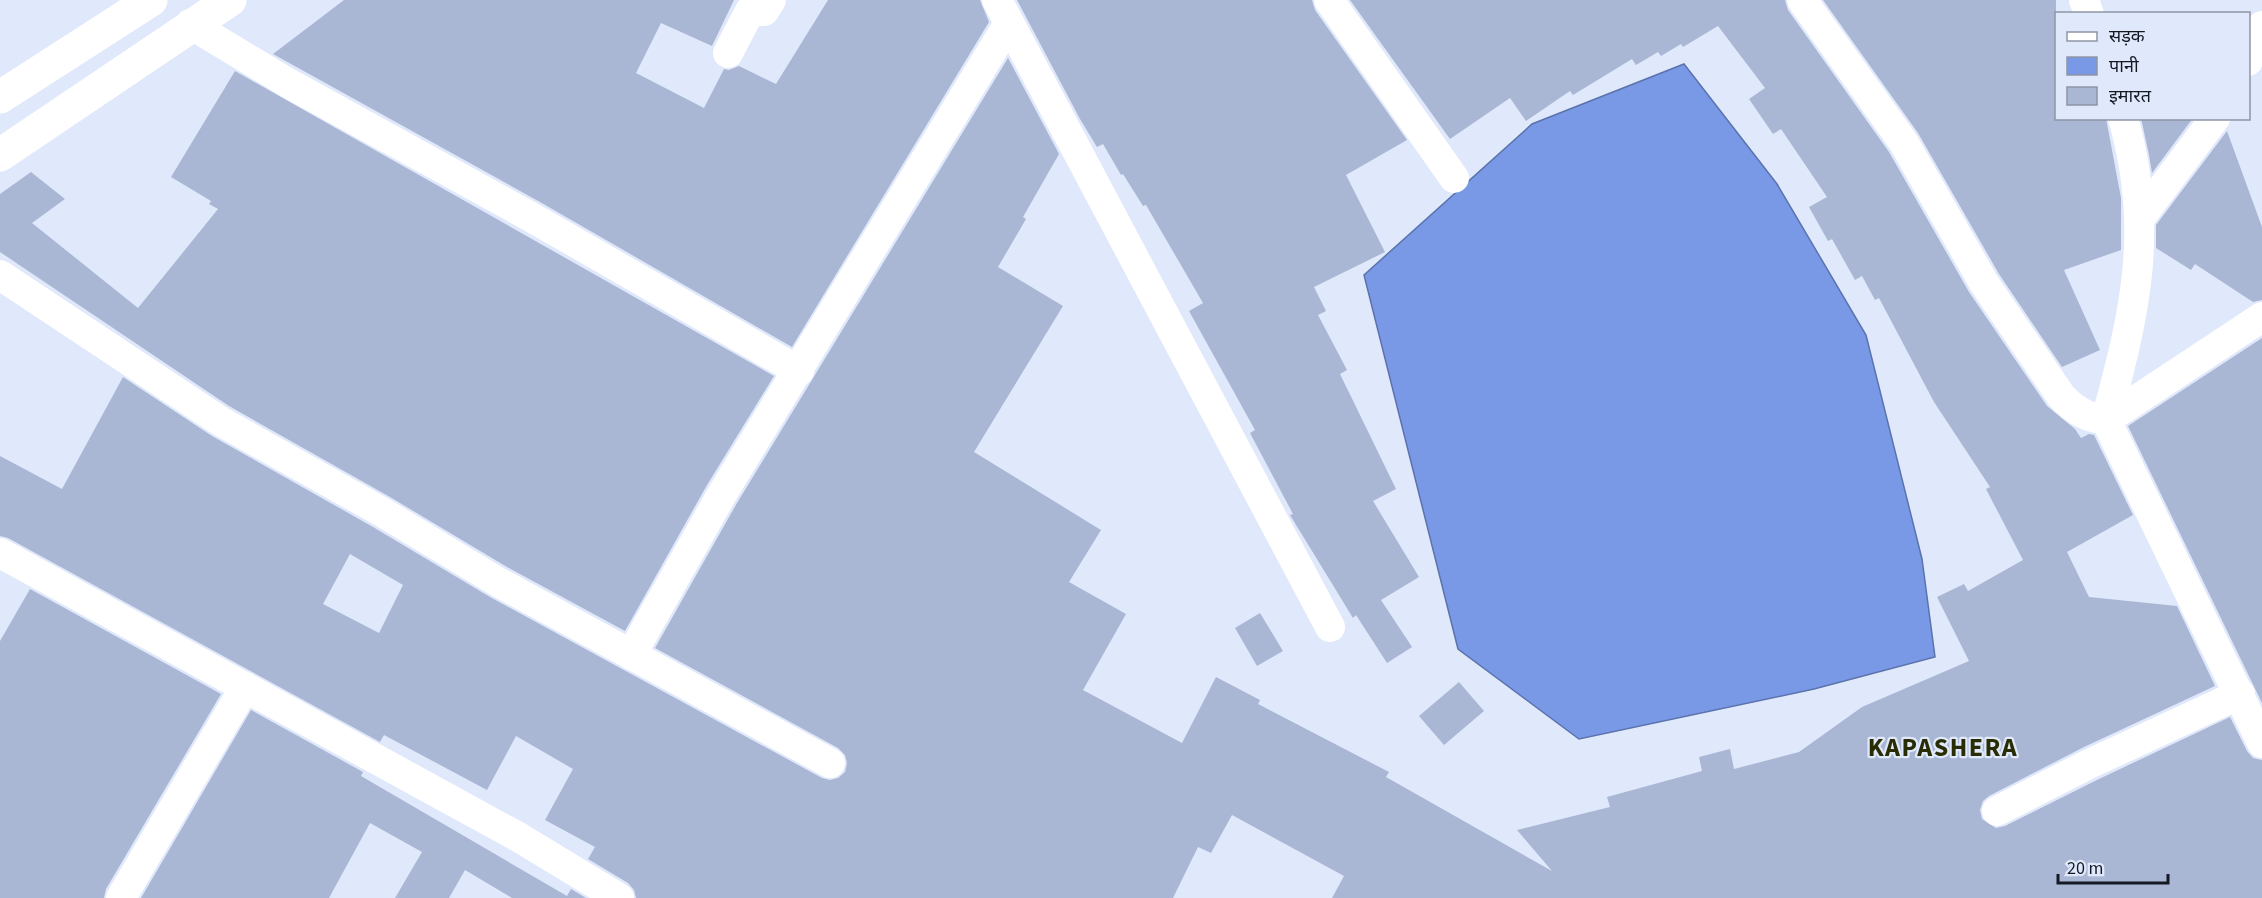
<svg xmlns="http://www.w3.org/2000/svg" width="2262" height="898" viewBox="0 0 2262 898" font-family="'Source Sans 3','Noto Sans Devanagari',sans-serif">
  <rect width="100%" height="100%" fill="#e0e8fb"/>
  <!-- water -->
  <path fill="#7999e7" stroke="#5b73ac" stroke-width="1.5" d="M1684,64L1777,184L1866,335L1922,559L1935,657L1814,689L1579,739L1458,649L1364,275L1532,124Z"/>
  <!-- building -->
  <g fill="#a9b7d4" fill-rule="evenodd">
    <path d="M344,0H734L712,46L661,23L636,73L704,108L724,69L729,70L739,66L776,84L828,0H980L989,22L792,347L540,202L273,54Z"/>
    <path d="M1017,0H1312L1315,10L1407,140L1346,175L1385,252L1314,287L1326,311L1318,315L1347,370L1340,374L1396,489L1373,501L1419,577L1381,600L1412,647L1387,663L1356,615L1353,618L1290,515L1293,514L1250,433L1255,430L1189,311L1203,303L1146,205L1143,206L1123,174L1121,175L1103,144L1097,147L1080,119Z"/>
    <path d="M1350,0H1785L1788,10L1889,152L1969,292L2047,406L2075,429L2081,438L2089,434L2094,435L2133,515L2067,552L2089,597L2177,606L2215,686L2084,747L1989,796L1983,801L1980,810L1982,819L1996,828L2005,826L2099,779L2230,717L2247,751L2253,758L2262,760V898H1332L1344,876L1232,815L1211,853L1198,847L1173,898H636L634,890L628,883L588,859L595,847L545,820L573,769L516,736L487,790L384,735L380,742L8,538L0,536V456L62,489L123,377L212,436L373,527L490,597L822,778L830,780L838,778L845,772L847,763L845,755L838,748L655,648L737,503L1008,58L1059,154L1023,217L1026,219L998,267L1063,306L974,452L1101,530L1069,582L1126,614L1083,690L1182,743L1216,677L1260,700L1258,704L1389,772L1386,777L1552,871L1517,830L1610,807L1607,797L1702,771L1699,757L1730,749L1734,769L1799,752L1862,707L1969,661L1937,597L1964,584L1968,591L2023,560L1986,489L1990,487L1934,402L1879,298L1875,300L1862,276L1855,280L1832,239L1828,241L1809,207L1827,197L1781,129L1773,134L1749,99L1765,88L1718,26L1683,47L1681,44L1661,56L1658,52L1636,65L1632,59L1573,95L1570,91L1526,121L1510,98L1450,139ZM350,554L403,585L379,633L323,604Z"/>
    <path d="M1823,0H2056V118H2106L2121,198V250L2064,270L2100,350L2062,367L1999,274L1918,133Z"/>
    <path d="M235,71L774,376L707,485L625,631L507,567L390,497L229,406L0,252V194L31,172L65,199L32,223L138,308L218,209L209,204L211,201L171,177Z"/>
    <path d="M2141,118H2193L2152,173L2149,155Z"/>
    <path d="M2227,131L2262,227V300L2253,302L2195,264L2191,270L2156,248V225Z"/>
    <path d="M2262,338V703L2128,426Z"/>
    <path d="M30,589L221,694L106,889L104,898H0V641Z"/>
    <path d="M1260,613L1283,651L1257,666L1235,628Z"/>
    <path d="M1459,682L1484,711L1444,745L1419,716Z"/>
    <path d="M251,710L363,772L361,776L567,896L571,889L586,898H512L465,870L449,898H395L422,852L370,823L329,898H141Z"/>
  </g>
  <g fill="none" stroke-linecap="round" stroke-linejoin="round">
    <!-- minor -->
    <g stroke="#fff" stroke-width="30">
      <path d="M997,0L1330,627"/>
      <path d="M1329,0L1454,178"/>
      <path d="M1802,0L1904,143L1984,283L2061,396C2075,411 2086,417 2106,420L2262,317"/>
      <path d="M2084,0L2089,14"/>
      <path d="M190,24L288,83L531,217L799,371"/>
      <path d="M728,53L750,11H764L771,0"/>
      <path d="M2248,61L2262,26"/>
      <path d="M2123,118C2155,229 2135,313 2106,420L2262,743"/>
      <path d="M2140,218L2215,118"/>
      <path d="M0,275L220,421L382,512L498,582L830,763"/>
      <path d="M0,553L520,838L619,898"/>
      <path d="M631,655L722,494L1009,23"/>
      <path d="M1997,811L2091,763L2240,694"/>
      <path d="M121,898L245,687"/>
    </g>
    <!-- secondary -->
    <g stroke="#fff" stroke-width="33">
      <path d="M0,97L151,0"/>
      <path d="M0,155L230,0"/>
    </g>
  </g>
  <g text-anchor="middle" stroke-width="4.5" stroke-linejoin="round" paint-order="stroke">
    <!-- district labels -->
    <g font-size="26" font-weight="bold" letter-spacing="1.5" fill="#292d04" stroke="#e0e8fb">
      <text x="1943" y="756">KAPASHERA</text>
    </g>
  </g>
  <!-- legend -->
  <rect x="2055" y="12" width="195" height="108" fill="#e0e8fb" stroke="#8e95a5" stroke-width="1.5"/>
  <rect x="2067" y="32" width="30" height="9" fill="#ffffff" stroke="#8e95a5" stroke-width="1.5"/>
  <text x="2109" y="42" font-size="18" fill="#141924">सड़क</text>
  <rect x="2067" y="57" width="30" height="18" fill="#7999e7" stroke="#8e95a5" stroke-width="1.5"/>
  <text x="2109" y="72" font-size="18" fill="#141924">पानी</text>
  <rect x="2067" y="87" width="30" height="18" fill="#a9b7d4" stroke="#8e95a5" stroke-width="1.5"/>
  <text x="2109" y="102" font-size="18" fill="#141924">इमारत</text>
  <!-- scale -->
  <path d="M2058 874v9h110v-9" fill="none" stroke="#141924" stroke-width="3"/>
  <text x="2067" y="874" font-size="18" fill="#141924" stroke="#e0e8fb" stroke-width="4.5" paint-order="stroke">20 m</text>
</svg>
